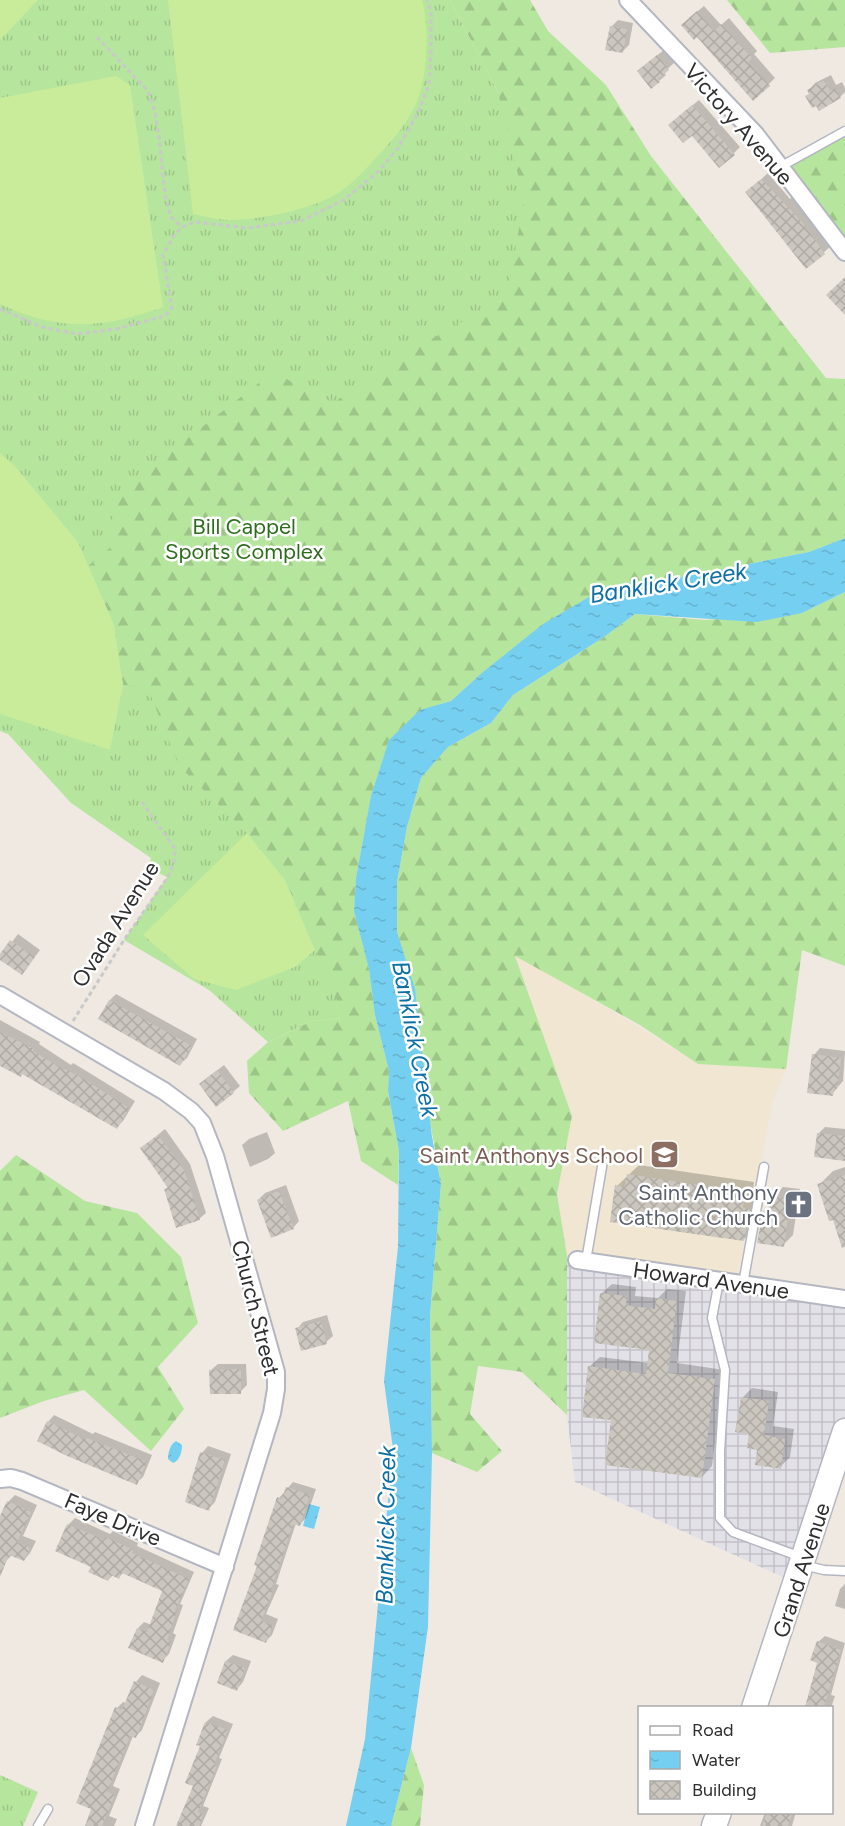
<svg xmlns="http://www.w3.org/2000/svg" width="845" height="1826" viewBox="0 0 845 1826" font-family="Figtree,sans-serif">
  <defs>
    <pattern id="industrial-grid" width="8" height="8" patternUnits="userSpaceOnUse" patternTransform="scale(1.5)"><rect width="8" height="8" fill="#e3e1e8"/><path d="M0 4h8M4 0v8" fill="none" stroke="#c3c1c7"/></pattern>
    <pattern id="grass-tufts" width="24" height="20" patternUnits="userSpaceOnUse" patternTransform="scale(1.5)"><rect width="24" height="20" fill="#b6e59e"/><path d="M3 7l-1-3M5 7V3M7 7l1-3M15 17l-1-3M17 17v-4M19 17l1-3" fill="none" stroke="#9dc588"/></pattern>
    <pattern id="forest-firs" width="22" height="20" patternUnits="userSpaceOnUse" patternTransform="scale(1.5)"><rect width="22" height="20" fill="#b6e59e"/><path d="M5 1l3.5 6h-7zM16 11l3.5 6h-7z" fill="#9dc588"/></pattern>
    <pattern id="water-ripples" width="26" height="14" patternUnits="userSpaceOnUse" patternTransform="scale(1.5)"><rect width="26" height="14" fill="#75cff0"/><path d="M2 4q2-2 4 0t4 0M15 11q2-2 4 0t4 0" fill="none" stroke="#66b2ce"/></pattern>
    <pattern id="building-cross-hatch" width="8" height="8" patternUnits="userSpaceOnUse" patternTransform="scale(1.5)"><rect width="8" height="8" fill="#cbc7bf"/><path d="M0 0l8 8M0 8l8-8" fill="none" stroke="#afaba4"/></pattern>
  </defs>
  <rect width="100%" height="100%" fill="#efe9e1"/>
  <!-- industrial -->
  <path fill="url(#industrial-grid)" d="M567,1256L577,1260L845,1299V1431L796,1583L575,1482L567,1415Z"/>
  <!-- education -->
  <path fill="#f0e6d1" d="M515,955L638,1026L698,1064L786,1069L773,1101L736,1283L577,1260L567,1256L557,1194L572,1116Z"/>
  <!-- grass -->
  <g fill="url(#grass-tufts)">
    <path d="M0,0H450L583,255L601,590L389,740L371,796L356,877L354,911L369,969L375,1015L312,1021L268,1042L209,990L124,940L167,877L148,868L151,858L71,803L8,734L0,731Z"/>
    <path d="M0,1775L38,1792L23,1826H0Z"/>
  </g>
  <!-- forest -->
  <g fill="url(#forest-firs)">
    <path d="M450,0H530L548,31L606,85L651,156L826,378L845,379V538L809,552L688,576L622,584L483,672L451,701L420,710L389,740L371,796L356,877L354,911L369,969L375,1015L389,1071L388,1091L399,1151L398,1185L361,1161L348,1101L283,1131L249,1093L247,1061L268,1042L312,1021L342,1018L329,975L315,950L285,879L247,833L179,766L147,686L123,685L114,625L88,566L110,548L114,495L273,372L333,403L408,352L507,297L524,200L498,92Z"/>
    <path d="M727,0H845V47L770,53Z"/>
    <path d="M845,131V252L780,167Z"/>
    <path d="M845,592V966L802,950L786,1069L698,1064L640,1025L515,956L572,1116L557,1194L567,1256V1415L522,1372L478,1366L470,1414L502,1451L477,1472L432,1453L430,1315L441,1184L397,932V882L407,827L421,778L448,747L491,723L513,695L604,637L635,614L705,620L802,613Z"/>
    <path d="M16,1155L85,1201L137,1213L181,1257L198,1323L158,1367L184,1409L151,1451L84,1390L44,1401L0,1418V1171Z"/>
    <path d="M411,1748L424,1785L420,1826H391Z"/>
  </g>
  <!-- pitch -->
  <g fill="#c9ec9a">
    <path d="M0,0H38L0,40Z"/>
    <path d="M168,0H422C430,29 428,81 414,108C404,128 388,145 372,162C362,173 349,187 335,195C309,210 259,220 229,220C217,220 204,216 193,214Z"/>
    <path d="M116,76L130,85L163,307C102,329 60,332 0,304V98Z"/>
    <path d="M0,453L14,465L78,542L114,625L123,685L110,750L0,714Z"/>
    <path d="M247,833L285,880L315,950L295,967L236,990L194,979L143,935Z"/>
  </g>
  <!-- water -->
  <g fill="url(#water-ripples)">
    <path d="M845,538V592L802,613L757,622L635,614L604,637L513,695L491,723L448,747L421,778L407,827L397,882V932L415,989L432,1137L441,1184L430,1315L432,1453L428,1627L411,1748L391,1826H346L365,1739L393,1449L384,1381L398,1247L399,1151L388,1091L389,1071L375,1015L369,969L354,911L356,878L371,796L389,740L420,710L451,701L483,672L543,624L601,590L622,584L688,576L809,552Z"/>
    <path d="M176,1441L182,1445C182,1452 180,1460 173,1463L168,1459C168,1453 170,1444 176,1441Z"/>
    <path d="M309,1504L320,1507L314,1529L303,1526Z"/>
  </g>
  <!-- shadow -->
  <g fill="#0003">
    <path d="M704,6L721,25L729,18L757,51L754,54L775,78L753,99L689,18Z"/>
    <path d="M618,20L633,23L629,45L622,52L611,27Z"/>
    <path d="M664,50L674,63L664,72L666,75L659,81L645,65Z"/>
    <path d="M831,75L836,85L842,82L845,88V92L840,97L811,93L809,90L815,83Z"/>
    <path d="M699,100L740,147L733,154L692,134L676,119Z"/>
    <path d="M768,173L790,199L792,197L831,246L807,267L754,186Z"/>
    <path d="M18,934L40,950L22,974L0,958Z"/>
    <path d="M116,994L197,1039L187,1058L180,1064L100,1019L110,1000Z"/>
    <path d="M0,1020L40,1042L39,1044L71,1065L73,1063L88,1072L135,1101L123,1121L117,1127L0,1059Z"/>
    <path d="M820,1048L845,1051L843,1081L832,1094L814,1055Z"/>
    <path d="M224,1065L240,1086L233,1092L200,1084Z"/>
    <path d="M825,1127L845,1129V1158L818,1134Z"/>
    <path d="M165,1129L190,1164L206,1213L199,1219L166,1189L169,1186L142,1148Z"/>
    <path d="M267,1132L275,1153L268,1159L250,1167L242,1145L249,1139Z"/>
    <path d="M639,1165L754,1182L752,1199H759L754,1229L744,1239L617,1186Z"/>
    <path d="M845,1167V1242L819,1185L833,1171Z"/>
    <path d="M286,1185L299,1221L293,1228L258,1200L265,1193Z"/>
    <path d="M783,1187L800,1189L793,1235L783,1245L764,1211L772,1203L773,1197Z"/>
    <path d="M612,1284L636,1287L635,1296L658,1298L667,1289L686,1291L677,1363L724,1370L712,1466L702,1477L613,1419L589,1367L600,1357L648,1363L650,1348L601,1294Z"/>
    <path d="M327,1315L333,1336L326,1342L297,1329L303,1322Z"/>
    <path d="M218,1364H246L247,1385L240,1392L211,1370Z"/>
    <path d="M752,1388L778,1392L773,1426L794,1429L790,1457L780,1467L759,1448L750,1433L742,1398Z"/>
    <path d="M54,1415L93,1434L95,1432L152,1455L143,1477L136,1483L48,1422Z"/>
    <path d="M208,1446L231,1454L215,1502L208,1509L187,1501L202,1453Z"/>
    <path d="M293,1482L316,1489L306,1518L300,1524L296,1523L276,1584L279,1585L266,1614L278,1619L272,1635L266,1641L235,1629L259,1565L279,1498Z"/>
    <path d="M15,1495L37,1505L23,1536L36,1541L30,1553L24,1560L12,1555L6,1561L0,1558V1520L8,1502Z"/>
    <path d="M75,1518L110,1534L113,1531L138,1543L137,1546L194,1572L180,1604L183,1605L173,1633L176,1635L169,1654L162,1661L138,1628L144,1622L152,1625L164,1591L124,1572L119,1577L113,1575L108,1580L93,1566L68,1525Z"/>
    <path d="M845,1584V1609L835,1606L840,1589Z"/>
    <path d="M825,1636L845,1643L831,1695L835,1696L831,1708H806L812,1689L819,1662L818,1642Z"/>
    <path d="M233,1655L251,1661L243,1682L237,1689L219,1682L226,1661Z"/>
    <path d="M142,1675L160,1683L142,1730L135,1737L133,1736L113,1786L120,1789L109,1816L117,1819L114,1826H86L93,1808L117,1708L123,1702L126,1703L136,1682Z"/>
    <path d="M213,1716L233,1724L219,1758L222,1759L203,1806L209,1808L201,1826H178L195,1785L202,1745L198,1744L206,1722Z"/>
    <path d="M765,1812H796L792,1826H760Z"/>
  </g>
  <!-- building -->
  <g fill="url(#building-cross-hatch)">
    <path d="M697,11L714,31L721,24L752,58L748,62L770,86L753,101L697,37L694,40L681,25Z"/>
    <path d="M610,26L627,29L623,53L605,50Z"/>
    <path d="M657,55L669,70L658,79L660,82L651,89L637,71Z"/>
    <path d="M824,80L830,91L835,88L841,98L819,111L816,106L812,108L805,96L809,94L807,90Z"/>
    <path d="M692,105L735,155L719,168L692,136L683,143L668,125Z"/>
    <path d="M761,179L802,222L825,254L806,269L745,192Z"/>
    <path d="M845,277V315L826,295Z"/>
    <path d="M10,940L35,957L22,975L0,960V954Z"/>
    <path d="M109,1000L192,1046L180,1066L98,1019Z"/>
    <path d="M0,1032L34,1049L33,1051L64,1070L65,1069L82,1078L129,1108L117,1129L22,1074L21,1077L0,1066Z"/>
    <path d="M812,1054L841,1058L837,1089H834L833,1096L807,1093Z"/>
    <path d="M217,1070L234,1093L216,1107L199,1084Z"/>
    <path d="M817,1133L845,1136V1161L814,1157Z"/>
    <path d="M158,1135L184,1170L200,1220L176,1228L164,1189L168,1188L140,1148Z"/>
    <path d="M627,1174L745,1192L743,1208L750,1209L744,1241L610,1222L615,1185L625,1187Z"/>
    <path d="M845,1175V1247L842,1248L833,1220L829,1221L817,1184Z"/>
    <path d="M279,1191L294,1229L271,1238L257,1200Z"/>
    <path d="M772,1196L790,1199L784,1247L757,1243L763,1211L770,1212Z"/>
    <path d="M600,1293L627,1296L626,1305L655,1309L656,1298L677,1301L668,1373L715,1379L702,1478L605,1465L611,1420L582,1417L588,1366L646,1374L649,1350L594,1343Z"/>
    <path d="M321,1321L327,1344L301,1351L295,1328Z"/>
    <path d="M241,1369V1394H210L209,1370Z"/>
    <path d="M741,1397L769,1401L764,1435L785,1439L781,1469L755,1465L757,1450L747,1448L749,1434L735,1432Z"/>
    <path d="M47,1421L86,1440L87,1438L147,1462L137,1485L67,1456L37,1441Z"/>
    <path d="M200,1452L225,1460L209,1511L185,1502Z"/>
    <path d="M286,1487L310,1495L300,1526L293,1524L271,1590L273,1591L261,1621L273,1625L266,1643L233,1630L257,1566L254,1565L277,1497L282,1499Z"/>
    <path d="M7,1501L31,1512L17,1542L30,1548L24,1561L9,1555L0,1577V1516Z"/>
    <path d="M67,1524L104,1540L106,1537L133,1550L132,1553L189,1579L175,1610L177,1611L167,1640L171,1642L163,1663L128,1648L137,1628L147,1632L162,1591L122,1573L119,1579L111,1575L108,1581L88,1572L91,1567L55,1551Z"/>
    <path d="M817,1641L841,1650L824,1707H805L817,1663L810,1660Z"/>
    <path d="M225,1661L245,1668L237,1691L217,1683Z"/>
    <path d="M134,1681L154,1690L136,1738L130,1736L107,1792L115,1795L102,1826H85L91,1809L76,1803L115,1707L122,1710Z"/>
    <path d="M205,1722L228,1730L214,1764L217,1766L198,1812L203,1815L199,1826H176L193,1786L185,1783L200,1746L196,1745Z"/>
    <path d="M767,1812H793L788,1826H762Z"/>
  </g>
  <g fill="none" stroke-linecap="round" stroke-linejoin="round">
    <defs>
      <g id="lane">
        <path d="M780,167L845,131"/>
        <path d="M586,1261L603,1161"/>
        <path d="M719,1281L712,1318L725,1370L720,1451V1518L733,1532L801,1557"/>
        <path d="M743,1284L764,1167"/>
        <path d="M803,1565L824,1570L845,1571"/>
        <path d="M38,1826L48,1809"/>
      </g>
      <g id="street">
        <path d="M628,0L756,135L845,252"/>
        <path d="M0,995L164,1091L191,1111L202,1123L215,1156L276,1372V1389L272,1413L144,1826"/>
        <path d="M577,1260L845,1299"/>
        <path d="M0,1479L11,1478L22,1481L225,1567"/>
      </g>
      <g id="secondary">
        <path d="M754,1708L845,1431"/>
        <path d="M714,1826L719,1812"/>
      </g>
    </defs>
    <!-- lane casing -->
    <use href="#lane" stroke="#b4b7c1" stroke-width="11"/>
    <!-- street casing -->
    <use href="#street" stroke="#b4b7c1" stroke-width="20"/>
    <!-- secondary casing -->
    <use href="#secondary" stroke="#b4b7c1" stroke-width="27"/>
    <!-- path -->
    <g stroke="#c9c9c9" stroke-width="3" stroke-dasharray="4.5 3" stroke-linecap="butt">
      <path d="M97,37L148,91L155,112L159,137L165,194L171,217L182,227"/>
      <path d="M0,309L42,327L77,334L116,329L165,316L172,308L163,255L173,237L182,227L196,222L248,228L301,221L344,200L379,171L398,148L417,115L429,85L431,51V13L427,0"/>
      <path d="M73,1021L124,940L168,877L174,862L175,849L142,802"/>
    </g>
    <!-- lane -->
    <use href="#lane" stroke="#fff" stroke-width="8"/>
    <!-- street -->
    <use href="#street" stroke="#fff" stroke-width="16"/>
    <!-- secondary -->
    <use href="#secondary" stroke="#fff" stroke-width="24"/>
  </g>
  <!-- icons -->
  <defs>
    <symbol id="school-square" viewBox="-11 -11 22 22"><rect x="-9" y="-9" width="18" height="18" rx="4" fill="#8d6e63" stroke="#fff"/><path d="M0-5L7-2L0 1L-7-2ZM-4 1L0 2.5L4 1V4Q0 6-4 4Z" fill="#fff"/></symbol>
    <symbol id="church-square" viewBox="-11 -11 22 22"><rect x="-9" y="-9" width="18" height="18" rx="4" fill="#6b7280" stroke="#fff"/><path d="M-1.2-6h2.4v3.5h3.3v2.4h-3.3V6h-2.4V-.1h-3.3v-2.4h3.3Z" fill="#fff"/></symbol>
  </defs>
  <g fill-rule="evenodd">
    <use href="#school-square" x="648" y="1138" width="33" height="33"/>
    <use href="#church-square" x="782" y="1188" width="33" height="33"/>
  </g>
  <g text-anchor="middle" stroke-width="5" stroke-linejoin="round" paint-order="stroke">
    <!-- street labels -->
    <g font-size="22" fill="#2e2e2e" stroke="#fff">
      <text transform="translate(739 124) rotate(49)" y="8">Victory Avenue</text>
      <text transform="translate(115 924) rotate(-58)" y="8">Ovada Avenue</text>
      <text transform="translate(711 1280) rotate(8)" y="8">Howard Avenue</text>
      <text transform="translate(256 1308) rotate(76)" y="8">Church Street</text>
      <text transform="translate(113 1519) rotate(23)" y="8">Faye Drive</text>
      <text transform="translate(801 1570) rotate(-72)" y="8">Grand Avenue</text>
    </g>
    <!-- park labels -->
    <g font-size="22" fill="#2c6e1b" stroke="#fff">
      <text x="244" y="534">Bill Cappel<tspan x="244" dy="25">Sports Complex</tspan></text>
    </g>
    <!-- education labels -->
    <g font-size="22" fill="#785e54" stroke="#fff" text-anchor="end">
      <text x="643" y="1163">Saint Anthonys School</text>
    </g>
    <!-- worship labels -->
    <g font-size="22" fill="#5b616d" stroke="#fff" text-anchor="end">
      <text x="778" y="1200">Saint Anthony<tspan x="778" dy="25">Catholic Church</tspan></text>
    </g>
    <!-- water labels -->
    <g font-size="24" font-style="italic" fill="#0d6fa3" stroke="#fff">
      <text transform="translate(668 583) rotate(-9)" y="8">Banklick Creek</text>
      <text transform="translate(415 1039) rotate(79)" y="8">Banklick Creek</text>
      <text transform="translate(386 1525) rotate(-89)" y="8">Banklick Creek</text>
    </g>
  </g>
  <!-- legend -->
  <rect x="638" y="1706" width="195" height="108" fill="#ffffff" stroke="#ababab" stroke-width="1.5"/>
  <rect x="650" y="1726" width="30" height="9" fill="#ffffff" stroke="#ababab" stroke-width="1.5"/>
  <text x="692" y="1736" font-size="18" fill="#2e2e2e">Road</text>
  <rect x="650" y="1751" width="30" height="18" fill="url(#water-ripples)" stroke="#ababab" stroke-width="1.5"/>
  <text x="692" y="1766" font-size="18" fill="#2e2e2e">Water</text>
  <rect x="650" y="1781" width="30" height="18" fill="url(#building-cross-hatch)" stroke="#ababab" stroke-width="1.5"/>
  <text x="692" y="1796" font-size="18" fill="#2e2e2e">Building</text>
</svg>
